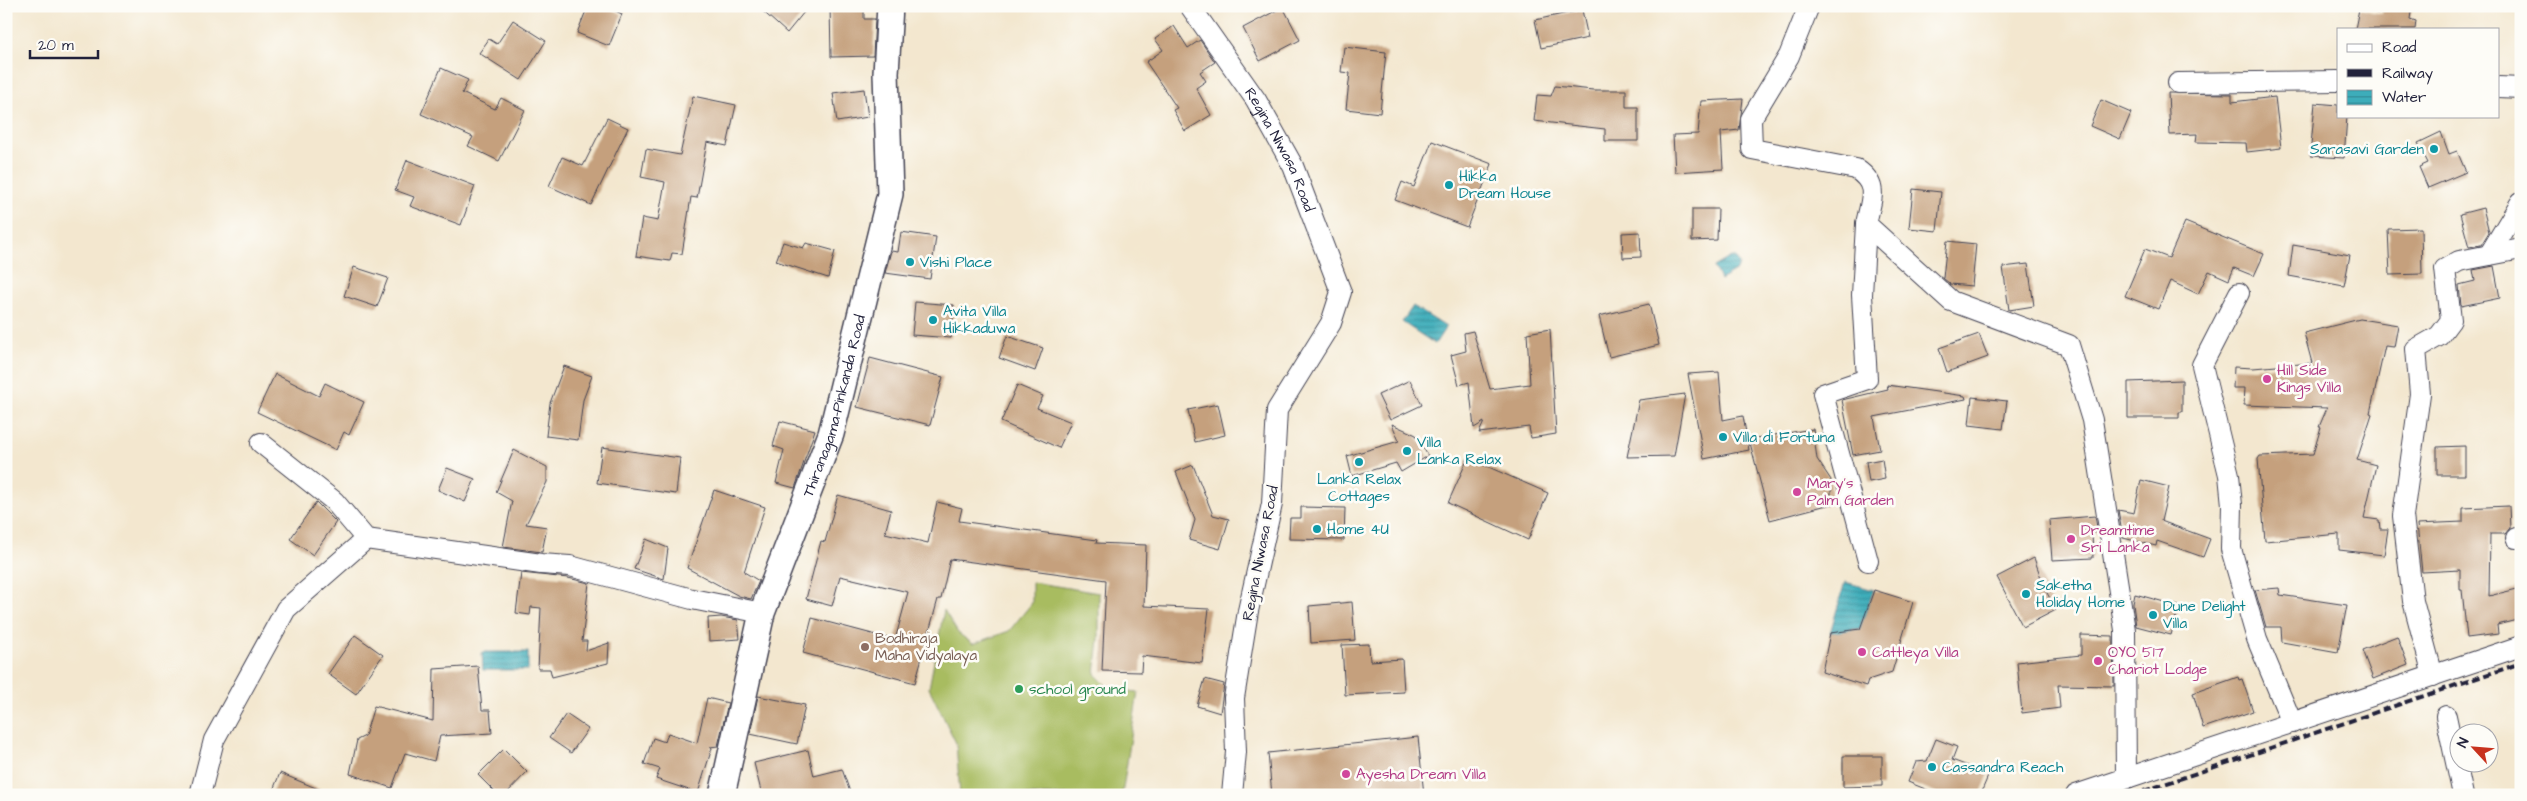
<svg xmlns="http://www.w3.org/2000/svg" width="2527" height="801" viewBox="0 0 2527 801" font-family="'Architects Daughter',sans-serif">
  <defs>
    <pattern id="water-rules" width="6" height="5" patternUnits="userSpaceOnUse" patternTransform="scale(1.25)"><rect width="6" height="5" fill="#3dadba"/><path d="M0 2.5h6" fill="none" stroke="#338c98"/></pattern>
  </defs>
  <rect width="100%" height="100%" fill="#fdfcf7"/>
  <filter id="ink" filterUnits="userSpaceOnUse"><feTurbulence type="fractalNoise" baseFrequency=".02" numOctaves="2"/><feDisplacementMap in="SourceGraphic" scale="10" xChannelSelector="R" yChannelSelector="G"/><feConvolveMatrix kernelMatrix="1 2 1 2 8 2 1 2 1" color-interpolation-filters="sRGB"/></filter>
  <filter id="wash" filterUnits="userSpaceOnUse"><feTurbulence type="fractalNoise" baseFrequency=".0096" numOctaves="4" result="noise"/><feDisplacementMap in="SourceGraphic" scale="20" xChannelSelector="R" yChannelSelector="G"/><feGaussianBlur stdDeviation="1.12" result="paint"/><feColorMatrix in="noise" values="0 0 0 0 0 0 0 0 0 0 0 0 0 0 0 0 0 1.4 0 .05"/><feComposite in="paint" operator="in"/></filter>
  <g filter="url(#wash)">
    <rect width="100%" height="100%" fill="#f3e7cf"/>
    <!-- garden -->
    <path fill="#a8bc61" stroke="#656f4e" d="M1032,582L1099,593V639L1095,674L1110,689L1138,692L1122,795H960L956,743L929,688L944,610L958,633L973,644L1009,631L1032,603Z"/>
    <!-- water -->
    <g fill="url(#water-rules)" stroke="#30687a">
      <path d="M1731,257L1736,258L1739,264L1737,270L1720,280L1714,267Z"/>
      <path d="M1413,306L1446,327L1435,344L1402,322Z"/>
      <path d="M1845,582L1874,590L1860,629L1830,633Z"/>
      <path d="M482,652H528V670H483Z"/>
    </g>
    <g id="blocks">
      <!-- building -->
      <g fill="#c5a07d">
        <path d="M588,6H605L622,14L609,46L577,33Z"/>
        <path d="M757,6H809L787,33Z"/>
        <path d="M830,6H864V19H875L873,56L831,57Z"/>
        <path d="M2383,6H2412L2410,19L2416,21L2415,29H2355L2359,9L2382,14Z"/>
        <path d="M1283,7L1300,40L1260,61L1243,28Z"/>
        <path d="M1582,10L1588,38L1541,48L1535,20Z"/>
        <path d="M513,20L546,41L521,80L479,53L489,39L497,44Z"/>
        <path d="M1174,26L1188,48L1200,40L1215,62L1200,72L1206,81L1196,88L1211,115L1185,131L1173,110L1177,108L1146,62L1163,50L1155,39Z"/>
        <path d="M1344,47L1386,52L1380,113L1346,109L1350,73L1341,72Z"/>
        <path d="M441,68L468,80L462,93L495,109L501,98L525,110L499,161L468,146L473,137L421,114Z"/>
        <path d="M1555,86L1593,90H1626V107H1638V141H1605V129L1534,121L1537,95L1551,96Z"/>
        <path d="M864,89L868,117L837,122L833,93Z"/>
        <path d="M2168,93L2232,94V102L2275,97L2281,148L2247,152L2246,143L2196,142L2197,134L2170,135Z"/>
        <path d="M693,96L736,105L727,146L707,142L697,198L691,197L682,254L672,253L670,261L636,256L642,218L658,221L665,182L641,177L646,149L680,155Z"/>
        <path d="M1743,99L1739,130L1721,132L1723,169L1675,172L1673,135L1698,134L1701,101Z"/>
        <path d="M2101,100L2131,113L2120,139L2090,126Z"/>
        <path d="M2315,103L2338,105V116H2347L2344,158L2310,156Z"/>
        <path d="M607,118L628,128L591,205L549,186L562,157L583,166Z"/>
        <path d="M2441,132L2449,154L2457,151L2466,172L2428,188L2419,167L2428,163L2418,143Z"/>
        <path d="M1432,141L1492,164L1467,227L1395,200L1402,182L1414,187Z"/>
        <path d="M407,160L475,186L461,225L410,206L414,197L395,190Z"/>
        <path d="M1913,189L1941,192L1937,231L1909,228Z"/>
        <path d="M2483,208L2489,232L2481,245L2469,247L2460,214Z"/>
        <path d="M1692,209H1718L1717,240L1692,241Z"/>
        <path d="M2185,222L2264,254L2254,276L2234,268L2229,280L2209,271L2198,294L2170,281L2158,309L2125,296L2145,249L2169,258Z"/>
        <path d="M2421,228L2422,274L2390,275L2388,229Z"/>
        <path d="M901,232L936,237L930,279L885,273L891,251L898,252Z"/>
        <path d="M1640,232L1641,257L1623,258L1622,233Z"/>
        <path d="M1947,241L1976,244L1972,286L1950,284L1943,278Z"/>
        <path d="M783,242L803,248L806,243L835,251L828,278L776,261Z"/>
        <path d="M2293,245L2350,255L2344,286L2289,276Z"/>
        <path d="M2028,264L2034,306L2009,310L2003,267Z"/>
        <path d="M2494,266L2500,298L2461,306L2459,285L2475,281L2473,270Z"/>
        <path d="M354,267L388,278L377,307L344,296Z"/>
        <path d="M915,302L954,305L951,338L912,335Z"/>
        <path d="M1649,304L1659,345L1609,357L1599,316Z"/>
        <path d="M2360,319L2398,325L2394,347L2385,346L2370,413L2372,414L2357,460L2376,465L2364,518L2379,520L2380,529H2388L2384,555L2339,550V534L2265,541L2258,459L2260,456L2313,454L2321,427H2319L2327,408L2244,405L2245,388H2233L2234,367L2253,368L2312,363L2304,333Z"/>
        <path d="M1550,329L1556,434L1531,438L1529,427L1479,433L1484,422L1474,428L1469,382L1459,385L1451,355L1466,351L1464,333L1473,331L1490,389L1530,384L1527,333Z"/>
        <path d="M1979,334L1988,357L1947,372L1939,348Z"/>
        <path d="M1007,336L1043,348L1035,371L999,358Z"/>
        <path d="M870,358L943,377L930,425L857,407Z"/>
        <path d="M564,366L592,376L583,400L578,440L546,436L550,403Z"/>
        <path d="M1719,372L1723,420L1743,416L1749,450L1704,459L1688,374Z"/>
        <path d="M275,374L319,396L325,383L364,402L349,435L344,432L336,450L257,412Z"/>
        <path d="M1410,380L1422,405L1390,420L1378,395Z"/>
        <path d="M2182,380V412H2179V418H2128V382Z"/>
        <path d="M1017,385L1043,396L1037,408L1071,422L1059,448L1001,422Z"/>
        <path d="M1887,385L1965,396L1966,399L1874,417L1880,450L1853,455L1842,400L1888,389Z"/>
        <path d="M1685,394L1674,456L1627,457L1639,400Z"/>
        <path d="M1972,397L2007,401L2003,429L1969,425Z"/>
        <path d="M1218,404L1225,435L1195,442L1188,410Z"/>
        <path d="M780,421L815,430L795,488L776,483L784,450L773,446Z"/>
        <path d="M1392,424L1416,435L1428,456L1401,472L1396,463L1352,476L1347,456L1399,441Z"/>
        <path d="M1813,429L1817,459L1831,480V504L1770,520L1749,439Z"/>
        <path d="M2465,446V475H2437V447Z"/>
        <path d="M602,447L680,458L676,494L597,483Z"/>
        <path d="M514,450L547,467V482L526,524L547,527L542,552L503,547L512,501L496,492Z"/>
        <path d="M1468,458L1548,493L1528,540L1448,503Z"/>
        <path d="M1882,459L1885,479L1869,482L1866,462Z"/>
        <path d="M1193,465L1213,515L1229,519L1220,549L1189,540L1195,520L1176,472Z"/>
        <path d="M447,468L475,479L465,502L438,490Z"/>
        <path d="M2141,480L2169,487L2161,521L2210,539L2203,557L2157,541L2156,546L2123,538L2118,510L2134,513Z"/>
        <path d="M714,490L765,507L744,572L759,581L751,599L739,596L687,568Z"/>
        <path d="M838,495L891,510L885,533L928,543L937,502L962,508L959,521L1097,540L1096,543L1146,545L1144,606L1209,609L1202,663L1142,656L1141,672L1102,671L1106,580L950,559L941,599H938L915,683L803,653L812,618L895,640L908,592L840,576L832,606L806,599L821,541L825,542Z"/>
        <path d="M316,502L336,522L313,555L290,539Z"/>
        <path d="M2509,506L2510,528L2505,534H2490L2489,596L2521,588V619L2497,625L2498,634L2467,638L2462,590H2460V570L2422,572L2417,524L2463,522V508Z"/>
        <path d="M1301,507L1345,508L1344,540L1289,539L1290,518H1301Z"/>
        <path d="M2095,516L2098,533L2092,532L2093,558L2052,560L2049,520Z"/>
        <path d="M646,539L668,548L664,579L634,569Z"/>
        <path d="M2034,558L2045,589L2056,610L2023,627L1997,577Z"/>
        <path d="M521,573L568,578L589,583L582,641H587L586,651L609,643L608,663L552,677L550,669H538L541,608L531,607L530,615L516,613Z"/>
        <path d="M2279,588L2280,595L2347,605L2338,652L2282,642L2281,627H2266L2255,590Z"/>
        <path d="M1874,590L1913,602L1892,672L1868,680L1866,686L1822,672L1830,633L1860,629Z"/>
        <path d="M2135,594L2179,606L2171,635L2136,626L2133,604Z"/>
        <path d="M1352,602L1355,640L1311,643L1309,606Z"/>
        <path d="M721,617L738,620L740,639L709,641L708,618Z"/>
        <path d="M355,635L383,655L356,694L328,674Z"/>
        <path d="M2081,635L2113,636L2114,686L2058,685L2060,708L2022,713L2017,662L2081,655Z"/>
        <path d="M2397,636L2408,665L2373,679L2362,650Z"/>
        <path d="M1369,644L1370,661L1402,659L1404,692L1345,695L1342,645Z"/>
        <path d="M478,666L482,710H490L492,733L440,736L434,761L405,753L392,788L350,774L357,740L365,736L374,706L433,721L434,669Z"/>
        <path d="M2238,677L2239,680L2242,679L2253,711L2203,728L2193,693Z"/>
        <path d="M1205,679L1224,684L1220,713L1197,706Z"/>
        <path d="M758,696L805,705L797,744L750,734Z"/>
        <path d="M707,698L728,703L718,746L710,747L712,748L698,793L656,779L660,769L644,764L653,738L665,742L668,733L697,743Z"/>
        <path d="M566,714L588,729L571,753L549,738Z"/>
        <path d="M1418,737L1424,795H1272L1268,753Z"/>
        <path d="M1936,739L1957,747L1952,760L1989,774L1980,795H1940L1908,782L1916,762L1927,761Z"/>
        <path d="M504,749L527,772L505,795H498L478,775Z"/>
        <path d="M808,750L814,776L842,769L851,795H762L754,763Z"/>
        <path d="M1843,756H1882V786L1843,787Z"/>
        <path d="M280,773L330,794V795H271Z"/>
      </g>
    </g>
  </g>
  <g filter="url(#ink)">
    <use href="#blocks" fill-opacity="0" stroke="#414051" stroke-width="1"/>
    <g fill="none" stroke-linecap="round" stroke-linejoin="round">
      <defs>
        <g id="minor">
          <path id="s1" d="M1190,6L1256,100L1293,166L1341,292L1331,323L1277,410L1272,504L1248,611L1234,698L1236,752L1232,795"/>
          <path d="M1809,6L1789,56L1751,119L1752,149L1856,169C1880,185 1871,199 1866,224L1951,301L2069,345L2092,420L2125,630L2126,779"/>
          <path d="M2178,83L2338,81"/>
          <path d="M2498,87L2521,88"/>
          <path d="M1866,224L1862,295L1867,379L1823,394L1868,561"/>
          <path d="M2489,255L2521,202"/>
          <path d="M2239,293L2202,365L2229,475L2232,505L2231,549L2257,639L2292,723"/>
          <path d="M261,443L334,501L366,539L541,564L570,566L692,599L762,613"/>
          <path d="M2516,538L2521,537"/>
          <path d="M2433,676L2413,601L2403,516L2420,394L2416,349L2439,336L2451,320L2445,269L2459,261L2521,249"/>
          <path d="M2446,716L2463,795"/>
          <path d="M200,795L214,740L286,609L366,539"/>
          <path d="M2076,795L2521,646"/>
        </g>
        <g id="tertiary">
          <path id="s2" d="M722,795L762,613L831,434L890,194L886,73L890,6"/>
        </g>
      </defs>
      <!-- minor casing -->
      <use href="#minor" stroke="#414051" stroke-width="22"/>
      <!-- tertiary casing -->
      <use href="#tertiary" stroke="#414051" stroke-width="28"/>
      <!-- minor -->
      <use href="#minor" stroke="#fff" stroke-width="20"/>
      <!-- tertiary -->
      <use href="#tertiary" stroke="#fff" stroke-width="25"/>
      <!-- rail -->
      <path stroke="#22223b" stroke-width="4" stroke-dasharray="8 4" stroke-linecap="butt" d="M2132,795L2521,663"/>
    </g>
  </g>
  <!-- markers -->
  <g fill="#0f9aa8" stroke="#fdfcf7" stroke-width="2">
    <circle cx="2434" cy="149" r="5"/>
    <circle cx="1449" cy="185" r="5"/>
    <circle cx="910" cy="262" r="5"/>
    <circle cx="933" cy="320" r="5"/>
    <circle cx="1723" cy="437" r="5"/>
    <circle cx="1407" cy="451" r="5"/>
    <circle cx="1359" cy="462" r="5"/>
    <circle cx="1317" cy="529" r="5"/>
    <circle cx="2026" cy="594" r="5"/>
    <circle cx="2153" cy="615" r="5"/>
    <circle cx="1932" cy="767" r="5"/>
  </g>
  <g fill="#d1479c" stroke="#fdfcf7" stroke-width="2">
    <circle cx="2267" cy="379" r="5"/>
    <circle cx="1797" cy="492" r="5"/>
    <circle cx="2071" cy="539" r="5"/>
    <circle cx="1862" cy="652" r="5"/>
    <circle cx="2098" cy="661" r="5"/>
    <circle cx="1346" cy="774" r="5"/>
  </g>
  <circle fill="#8d6e63" stroke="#fdfcf7" stroke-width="2" cx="865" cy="647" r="5"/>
  <circle fill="#2e9e5b" stroke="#fdfcf7" stroke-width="2" cx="1019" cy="689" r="5"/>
  <g text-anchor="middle" stroke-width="5" stroke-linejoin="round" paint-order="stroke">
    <!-- culture labels -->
    <g font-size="15" fill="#0d838f" stroke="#fdfcf7" text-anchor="start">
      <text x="2424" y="154" text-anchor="end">Sarasavi Garden</text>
      <text x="1459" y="181">Hikka<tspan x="1459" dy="17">Dream House</tspan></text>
      <text x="920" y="267">Vishi Place</text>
      <text x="943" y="316">Avita Villa<tspan x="943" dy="17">Hikkaduwa</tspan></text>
      <text x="1733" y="442">Villa di Fortuna</text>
      <text x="1417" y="447">Villa<tspan x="1417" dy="17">Lanka Relax</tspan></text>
      <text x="1359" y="484" text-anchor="middle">Lanka Relax<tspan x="1359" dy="17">Cottages</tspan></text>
      <text x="1327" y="534">Home 4U</text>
      <text x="2036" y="590">Saketha<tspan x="2036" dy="17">Holiday Home</tspan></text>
      <text x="2163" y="611">Dune Delight<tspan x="2163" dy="17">Villa</tspan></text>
      <text x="1942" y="772">Cassandra Reach</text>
    </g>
    <!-- street labels -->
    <g font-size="15" fill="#22223b" stroke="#fdfcf7">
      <text dy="5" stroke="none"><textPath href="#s1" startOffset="170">Regina Niwasa Road</textPath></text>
      <text dy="5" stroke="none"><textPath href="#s2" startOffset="406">Thiranagama-Pinkanda Road</textPath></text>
      <text transform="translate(1260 553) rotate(-79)" y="5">Regina Niwasa Road</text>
    </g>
    <!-- hotel labels -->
    <g font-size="15" fill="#b23c85" stroke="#fdfcf7" text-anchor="start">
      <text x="2277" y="375">Hill Side<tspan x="2277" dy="17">Kings Villa</tspan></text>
      <text x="1807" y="488">Mary's<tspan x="1807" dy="17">Palm Garden</tspan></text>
      <text x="2081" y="535">Dreamtime<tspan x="2081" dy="17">Sri Lanka</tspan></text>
      <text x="1872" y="657">Cattleya Villa</text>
      <text x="2108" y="657">OYO 517<tspan x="2108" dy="17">Chariot Lodge</tspan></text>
      <text x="1356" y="779">Ayesha Dream Villa</text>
    </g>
    <!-- education labels -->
    <g font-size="15" fill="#785e54" stroke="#fdfcf7" text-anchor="start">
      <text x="875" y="643">Bodhiraja<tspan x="875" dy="17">Maha Vidyalaya</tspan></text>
    </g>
    <!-- leisure labels -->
    <g font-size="15" fill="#27864d" stroke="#fdfcf7" text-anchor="start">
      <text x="1029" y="694">school ground</text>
    </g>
  </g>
  <!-- margin -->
  <rect width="2527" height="801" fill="none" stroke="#fdfcf7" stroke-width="25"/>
  <!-- legend -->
  <rect x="2337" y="28" width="162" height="90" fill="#fdfcf7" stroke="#a5a5ac"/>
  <rect x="2347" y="44" width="25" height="8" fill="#ffffff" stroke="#a5a5ac"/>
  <text x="2382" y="52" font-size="15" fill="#22223b">Road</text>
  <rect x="2347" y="69" width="25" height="8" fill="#22223b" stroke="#a5a5ac"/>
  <text x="2382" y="78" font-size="15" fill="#22223b">Railway</text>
  <rect x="2347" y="90" width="25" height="15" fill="url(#water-rules)" stroke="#a5a5ac"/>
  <text x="2382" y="102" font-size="15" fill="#22223b">Water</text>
  <!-- north arrow -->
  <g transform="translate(2474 748) rotate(296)"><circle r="24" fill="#fdfcf7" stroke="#a5a5ac"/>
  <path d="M0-4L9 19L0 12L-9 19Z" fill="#c8321e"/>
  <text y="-8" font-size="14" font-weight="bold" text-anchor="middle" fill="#22223b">N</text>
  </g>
  <!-- scale -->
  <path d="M30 50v8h68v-8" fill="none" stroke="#22223b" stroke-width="2.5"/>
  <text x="38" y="50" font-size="15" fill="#22223b" stroke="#fdfcf7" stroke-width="4" paint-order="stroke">20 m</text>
</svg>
